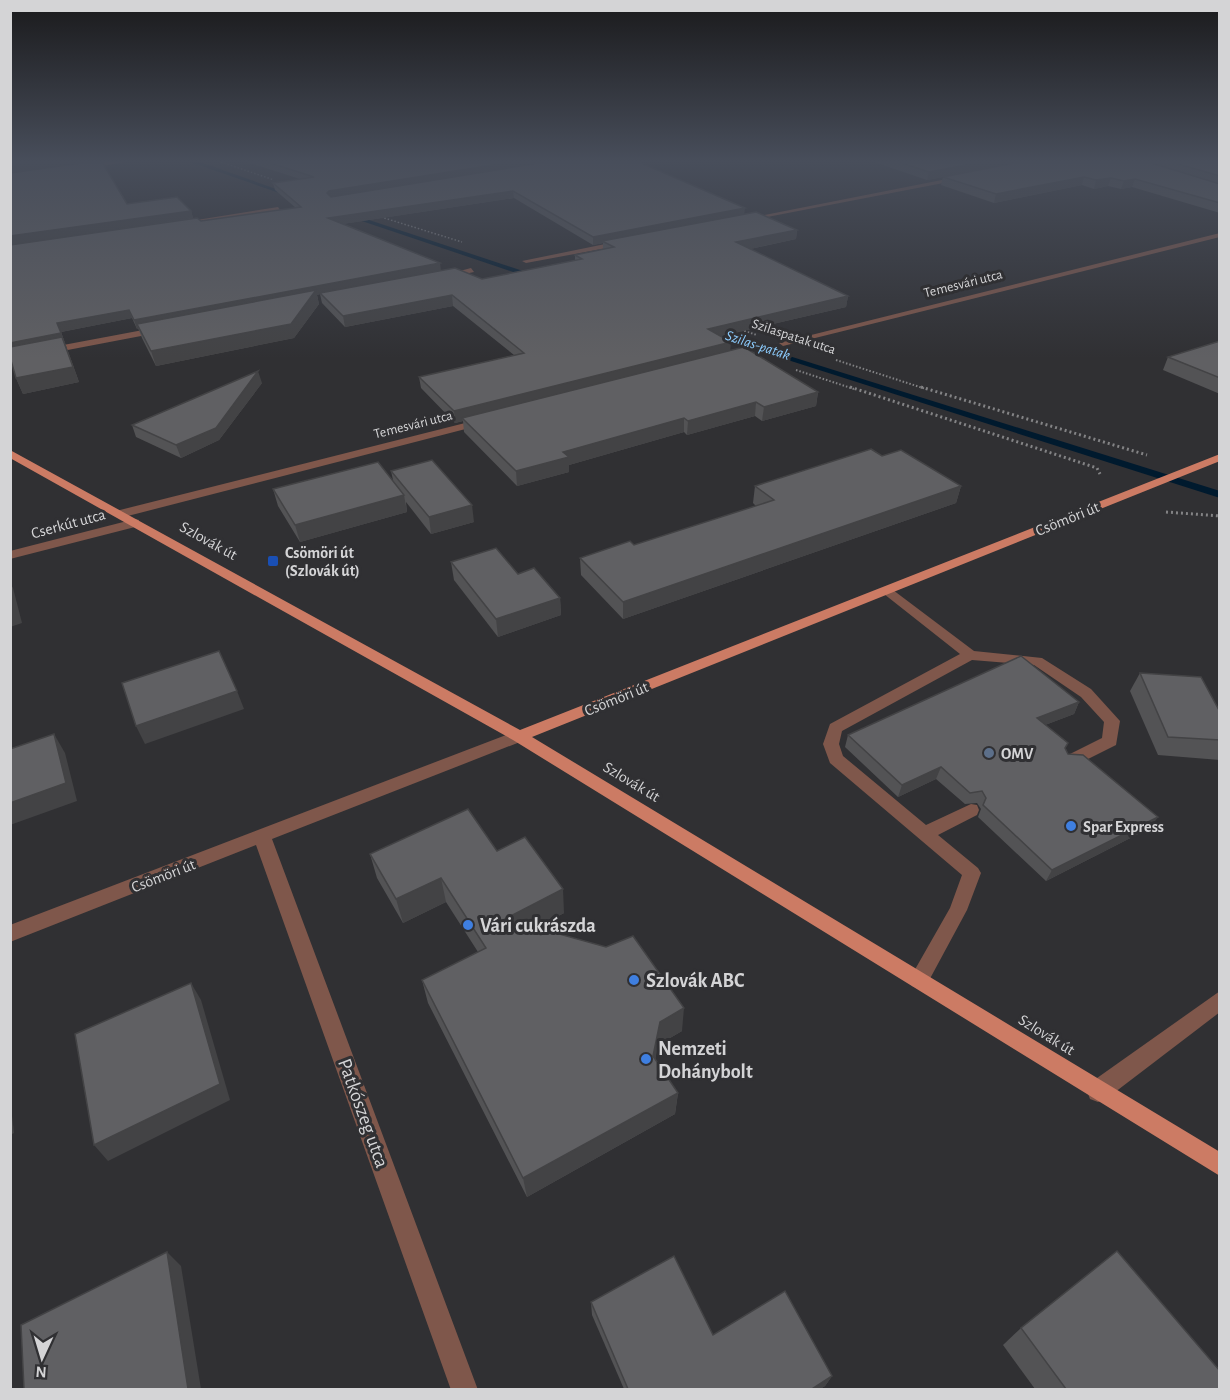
<svg xmlns="http://www.w3.org/2000/svg" width="1230" height="1400" viewBox="0 0 1230 1400" font-family="'Alegreya Sans',sans-serif">
  <rect width="100%" height="100%" fill="#303033"/>
  <g fill="none" stroke-linecap="round" stroke-linejoin="round">
    <!-- stream -->
    <g fill="#001a2e" fill-rule="evenodd">
      <path d="M190,162H200L296,196L291,197Z"/>
      <path d="M347,214H351L541,277L534,279L347,216Z"/>
      <path d="M700,328L1220,491V498L700,332Z"/>
    </g>
    <!-- path-far2 -->
    <g stroke="#838385" stroke-width="1.5" stroke-dasharray="1.5 2" stroke-linecap="butt">
      <path d="M221,162L274,180"/>
      <path d="M381,217L462,242"/>
    </g>
    <!-- path-far1 -->
    <g stroke="#838385" stroke-width="2" stroke-dasharray="1.5 2" stroke-linecap="butt">
      <path d="M741,330L757,335"/>
      <path d="M836,360L926,389"/>
      <path d="M796,370L854,389"/>
    </g>
    <!-- path -->
    <g stroke="#838385" stroke-width="3" stroke-dasharray="2 3" stroke-linecap="butt">
      <path d="M850,387L1097,468L1100,474"/>
      <path d="M921,387L1147,455"/>
      <path d="M1166,512L1220,516"/>
    </g>
    <!-- minor -->
    <g fill="#7f574b" fill-rule="evenodd">
      <path d="M106,162H125L85,169L82,167Z"/>
      <path d="M962,176L964,179L747,221L744,219Z"/>
      <path d="M278,207L280,210L181,225L178,223Z"/>
      <path d="M1220,233V237L783,346L779,343Z"/>
      <path d="M620,241L623,245L526,263L522,261Z"/>
      <path d="M471,268L474,272L445,278L441,276Z"/>
      <path d="M159,327L163,330L162,332L10,361V355Z"/>
      <path d="M481,419L485,420V424L120,518L114,514L116,511Z"/>
      <path d="M135,519L139,520V526L10,559V551Z"/>
      <path d="M889,587L974,651L1042,658L1091,689L1120,721L1116,745L1076,765H1064L1062,761L1064,757L1102,738L1104,722L1081,697L1034,665L972,660L842,731L839,744L843,756L926,825L971,804L977,805L979,810L977,815L938,835L978,868L981,873L967,910L926,986L919,989L912,986L909,980L950,908L962,875L830,763L823,744L830,724L960,654L884,594L882,591L884,588Z"/>
      <path d="M519,730L527,736L525,740L272,839L478,1390H451L256,845L10,942V925Z"/>
      <path d="M1220,991V1012L1106,1099L1098,1102L1090,1099L1087,1091L1090,1083Z"/>
    </g>
    <!-- major -->
    <path fill="#cc7b64" fill-rule="evenodd" d="M10,450L520,730L1220,454V461L532,737L1220,1152V1176L513,740L10,458Z"/>
  </g>
  <!-- wall -->
  <g fill="#535355" fill-rule="evenodd">
    <path d="M247,162H639L744,214L797,230L796,239L750,249L848,296L846,307L721,336L731,351L818,392L816,406L762,421L755,416L687,435L684,432L569,465V472L517,486L464,432L463,421L455,423L421,388L419,377L514,355L453,306L345,327L322,303L320,294L317,295L319,304L294,338L156,366L142,338L138,328L137,329L132,318L61,332L79,382L23,394L16,378L127,204L191,211L193,218L201,221L296,208L275,190L273,183L300,179ZM514,198L593,245L603,243V249L575,255V261L482,279L441,271L342,224Z"/>
    <path d="M874,162H1220V213L1132,187L1121,189L1108,186L1094,189L1082,185L994,203L941,185L943,177L927,180Z"/>
    <path d="M1220,341V394L1163,370L1168,357Z"/>
    <path d="M262,383L219,440L181,458L136,437L132,425Z"/>
    <path d="M882,456L961,486L956,503L623,619L581,575L580,558L634,545L756,506L753,503L755,486Z"/>
    <path d="M391,471L474,522L431,534L406,502L407,512L300,542L278,506L273,489L393,480Z"/>
    <path d="M451,562L518,574L560,598L561,615L498,637L454,580Z"/>
    <path d="M1140,673L1220,712V760L1158,755L1130,691Z"/>
    <path d="M1079,702L1074,714L1045,725L1066,749L1068,754L1150,828L1046,881L978,817L981,809L977,803L965,804L936,779L898,797L845,747L848,735Z"/>
    <path d="M497,851L564,913L536,928L682,1031L658,1045L655,1060L678,1093L675,1114L527,1197L428,1003L422,980L478,952L446,902L403,923L377,878L370,854Z"/>
    <path d="M591,1302L713,1335L832,1376L825,1386L820,1389H624L592,1315Z"/>
    <path d="M1021,1328L1220,1389H1035L1003,1345Z"/>
  </g>
  <!-- shaded-wall -->
  <g fill="#434345">
    <path d="M34,162H86L10,173V166Z"/>
    <path d="M511,162H553L331,198L327,193L329,191Z"/>
    <path d="M981,162H1020L927,180L929,172Z"/>
    <path d="M1084,177L1082,185L994,203L996,194Z"/>
    <path d="M1111,178L1108,186L1094,189L1096,180Z"/>
    <path d="M1135,179L1132,187L1121,189L1124,181Z"/>
    <path d="M513,191L514,198L330,226L328,218Z"/>
    <path d="M745,208L744,216L602,241L603,243L593,245V237Z"/>
    <path d="M191,211L193,218L10,245V236Z"/>
    <path d="M797,230L796,239L736,252V242Z"/>
    <path d="M440,263L441,271L317,295L319,304L294,338L156,366L151,351L137,324L138,328L137,329L134,320Z"/>
    <path d="M452,295L453,306L345,327L343,316Z"/>
    <path d="M848,296L846,307L708,339V329Z"/>
    <path d="M129,310L132,318L61,332L79,382L23,394L16,378L10,343L57,323Z"/>
    <path d="M731,342L730,353L462,418L463,421L455,423L454,411Z"/>
    <path d="M258,371L262,383L219,440L181,458L176,445Z"/>
    <path d="M818,392L816,406L762,421L764,407Z"/>
    <path d="M756,402L755,416L687,435L688,421Z"/>
    <path d="M684,418V432L569,465V472L517,486L516,471L563,452Z"/>
    <path d="M961,486L956,503L623,619V602Z"/>
    <path d="M404,495L407,512L300,542L295,525Z"/>
    <path d="M472,505L474,522L431,534L429,517Z"/>
    <path d="M10,583L13,588L22,623L10,627Z"/>
    <path d="M560,598L561,615L498,637L496,619Z"/>
    <path d="M237,691L244,709L145,744L136,726Z"/>
    <path d="M1079,702L1074,714L1032,730L1037,718Z"/>
    <path d="M54,734L65,753L77,801L10,825V803Z"/>
    <path d="M941,767L936,779L898,797L902,785Z"/>
    <path d="M1158,817L1150,828L1046,881L1052,870Z"/>
    <path d="M441,878L446,902L403,923L396,899Z"/>
    <path d="M563,889L564,913L508,943L505,919Z"/>
    <path d="M191,983L201,1000L230,1100L108,1161L94,1145Z"/>
    <path d="M684,1008L682,1031L658,1045L652,1078L653,1056L660,1022Z"/>
    <path d="M678,1093L675,1114L527,1197L523,1178Z"/>
    <path d="M10,1099L14,1133L10,1135Z"/>
    <path d="M167,1252L181,1266L201,1389H188Z"/>
    <path d="M832,1376L825,1386L820,1389H812Z"/>
  </g>
  <!-- building -->
  <g fill="#606063" stroke="#434345" stroke-width="1.5">
    <path d="M10,162H34L10,166Z"/>
    <path d="M89,162H102L127,204L177,197L191,211L10,236V173Z"/>
    <path d="M267,162H511L329,191L327,193L331,197L545,162H639L745,208L593,237L513,191L328,218L440,263L134,320L129,310L57,323L61,333L10,343V245L197,218L201,221L301,207L273,183L314,177Z"/>
    <path d="M899,162H981L929,172Z"/>
    <path d="M1019,162H1148L1220,184V203L1135,179L1124,181L1111,178L1096,180L1084,177L996,194L943,177Z"/>
    <path d="M1171,162H1220V176Z"/>
    <path d="M756,212L797,230L736,242L848,296L708,329L731,342L454,411L419,377L524,353L452,295L343,316L320,293L455,268L482,279L582,259L575,255L614,247L602,241Z"/>
    <path d="M316,290L291,324L151,351L137,324Z"/>
    <path d="M62,337L73,367L16,378L10,357V347Z"/>
    <path d="M1220,341V378L1168,357Z"/>
    <path d="M744,347L818,392L764,407L756,402L688,421L684,418L563,452L569,457L516,471L462,418Z"/>
    <path d="M258,371L216,428L176,445L132,425Z"/>
    <path d="M871,449L882,456L901,450L961,486L623,602L580,558L630,541L634,545L774,500L755,486Z"/>
    <path d="M432,460L472,505L429,517L391,471Z"/>
    <path d="M378,462L404,495L295,525L273,489Z"/>
    <path d="M496,548L518,574L534,568L560,598L496,619L451,562Z"/>
    <path d="M219,651L237,691L136,726L122,683Z"/>
    <path d="M1021,656L1079,702L1037,718L1068,743L1065,748L1068,754L1083,755L1158,817L1052,870L983,805L986,798L982,791L970,793L941,767L902,785L848,735Z"/>
    <path d="M1140,673L1201,677L1220,712V740L1168,737Z"/>
    <path d="M54,734L66,783L10,803V749Z"/>
    <path d="M468,809L497,851L525,837L563,889L505,919L606,947L633,936L684,1008L660,1022L653,1056L678,1093L523,1178L422,980L486,948L441,878L396,899L370,854Z"/>
    <path d="M191,983L220,1084L94,1145L75,1034Z"/>
    <path d="M1117,1251L1220,1371V1389H1066L1021,1328Z"/>
    <path d="M167,1252L188,1389H24L21,1325Z"/>
    <path d="M674,1256L713,1335L785,1291L832,1376L812,1389H628L591,1302Z"/>
  </g>
  <!-- sky -->
  <linearGradient id="sky" x2="0" y2="1"><stop stop-color="#1a1a1c"/><stop offset="0.45" stop-color="#484e5b"/><stop offset="1" stop-color="#484e5b" stop-opacity="0"/></linearGradient>
  <rect width="1230" height="358" fill="url(#sky)"/>
  <!-- markers -->
  <rect fill="#1a4fb4" stroke="#303033" stroke-width="2" x="267" y="555" width="12" height="12" rx="3"/>
  <circle fill="#5c6f8a" stroke="#303033" stroke-width="2" cx="989" cy="753" r="6"/>
  <g fill="#3f7fe0" stroke="#303033" stroke-width="2">
    <circle cx="1071" cy="826" r="6"/>
    <circle cx="468" cy="925" r="6"/>
    <circle cx="634" cy="980" r="6"/>
    <circle cx="646" cy="1059" r="6"/>
  </g>
  <g text-anchor="middle" stroke-width="6" stroke-linejoin="round" paint-order="stroke">
    <!-- far-street labels -->
    <g font-size="14" fill="#d4d4d6" stroke="#303033">
      <text transform="translate(963 283) rotate(-14)" y="5">Temesvári utca</text>
      <text transform="translate(794 336) rotate(18)" y="5">Szilaspatak utca</text>
      <text transform="translate(413 424) rotate(-14)" y="5">Temesvári utca</text>
    </g>
    <!-- far-water labels -->
    <g font-size="15" font-style="italic" fill="#8cccfe" stroke="#303033">
      <text transform="translate(758 345) rotate(18)" y="5">Szilas-patak</text>
    </g>
    <!-- street labels -->
    <g font-size="16" fill="#d4d4d6" stroke="#303033">
      <text transform="translate(1067 518) rotate(-22)" y="6">Csömöri út</text>
      <text transform="translate(68 523) rotate(-15)" y="6">Cserkút utca</text>
      <text transform="translate(209 540) rotate(29)" y="6">Szlovák út</text>
      <text transform="translate(616 698) rotate(-22)" y="6">Csömöri út</text>
      <text transform="translate(632 781) rotate(31)" y="6">Szlovák út</text>
      <text transform="translate(163 875) rotate(-21)" y="6">Csömöri út</text>
      <text transform="translate(1047 1034) rotate(32)" y="6">Szlovák út</text>
    </g>
    <!-- poi labels -->
    <g font-size="16" font-weight="bold" fill="#d4d4d6" stroke="#303033" text-anchor="start">
      <text x="285" y="558">Csömöri út<tspan x="285" dy="18">(Szlovák út)</tspan></text>
      <text x="1001" y="759">OMV</text>
      <text x="1083" y="832">Spar Express</text>
    </g>
    <!-- near-poi labels -->
    <g font-size="20" font-weight="bold" fill="#d4d4d6" stroke="#303033" text-anchor="start">
      <text x="480" y="932">Vári cukrászda</text>
      <text x="646" y="987">Szlovák ABC</text>
      <text x="658" y="1055">Nemzeti<tspan x="658" dy="23">Dohánybolt</tspan></text>
    </g>
    <!-- near-street labels -->
    <g font-size="20" fill="#d4d4d6" stroke="#303033">
      <text transform="translate(364 1113) rotate(70)" y="7">Patkószeg utca</text>
    </g>
  </g>
  <!-- border -->
  <rect width="1230" height="1400" fill="none" stroke="#d4d4d6" stroke-width="24"/>
  <!-- north arrow -->
  <g transform="translate(42 1358) rotate(184)" stroke="#303033" stroke-width="4.5" paint-order="stroke">
  <path d="M0-4.5L10 22L0 15L-10 22Z" fill="#d4d4d6"/>
  <text y="-9" font-size="16" font-weight="bold" text-anchor="middle" fill="#d4d4d6">N</text>
  </g>
</svg>
